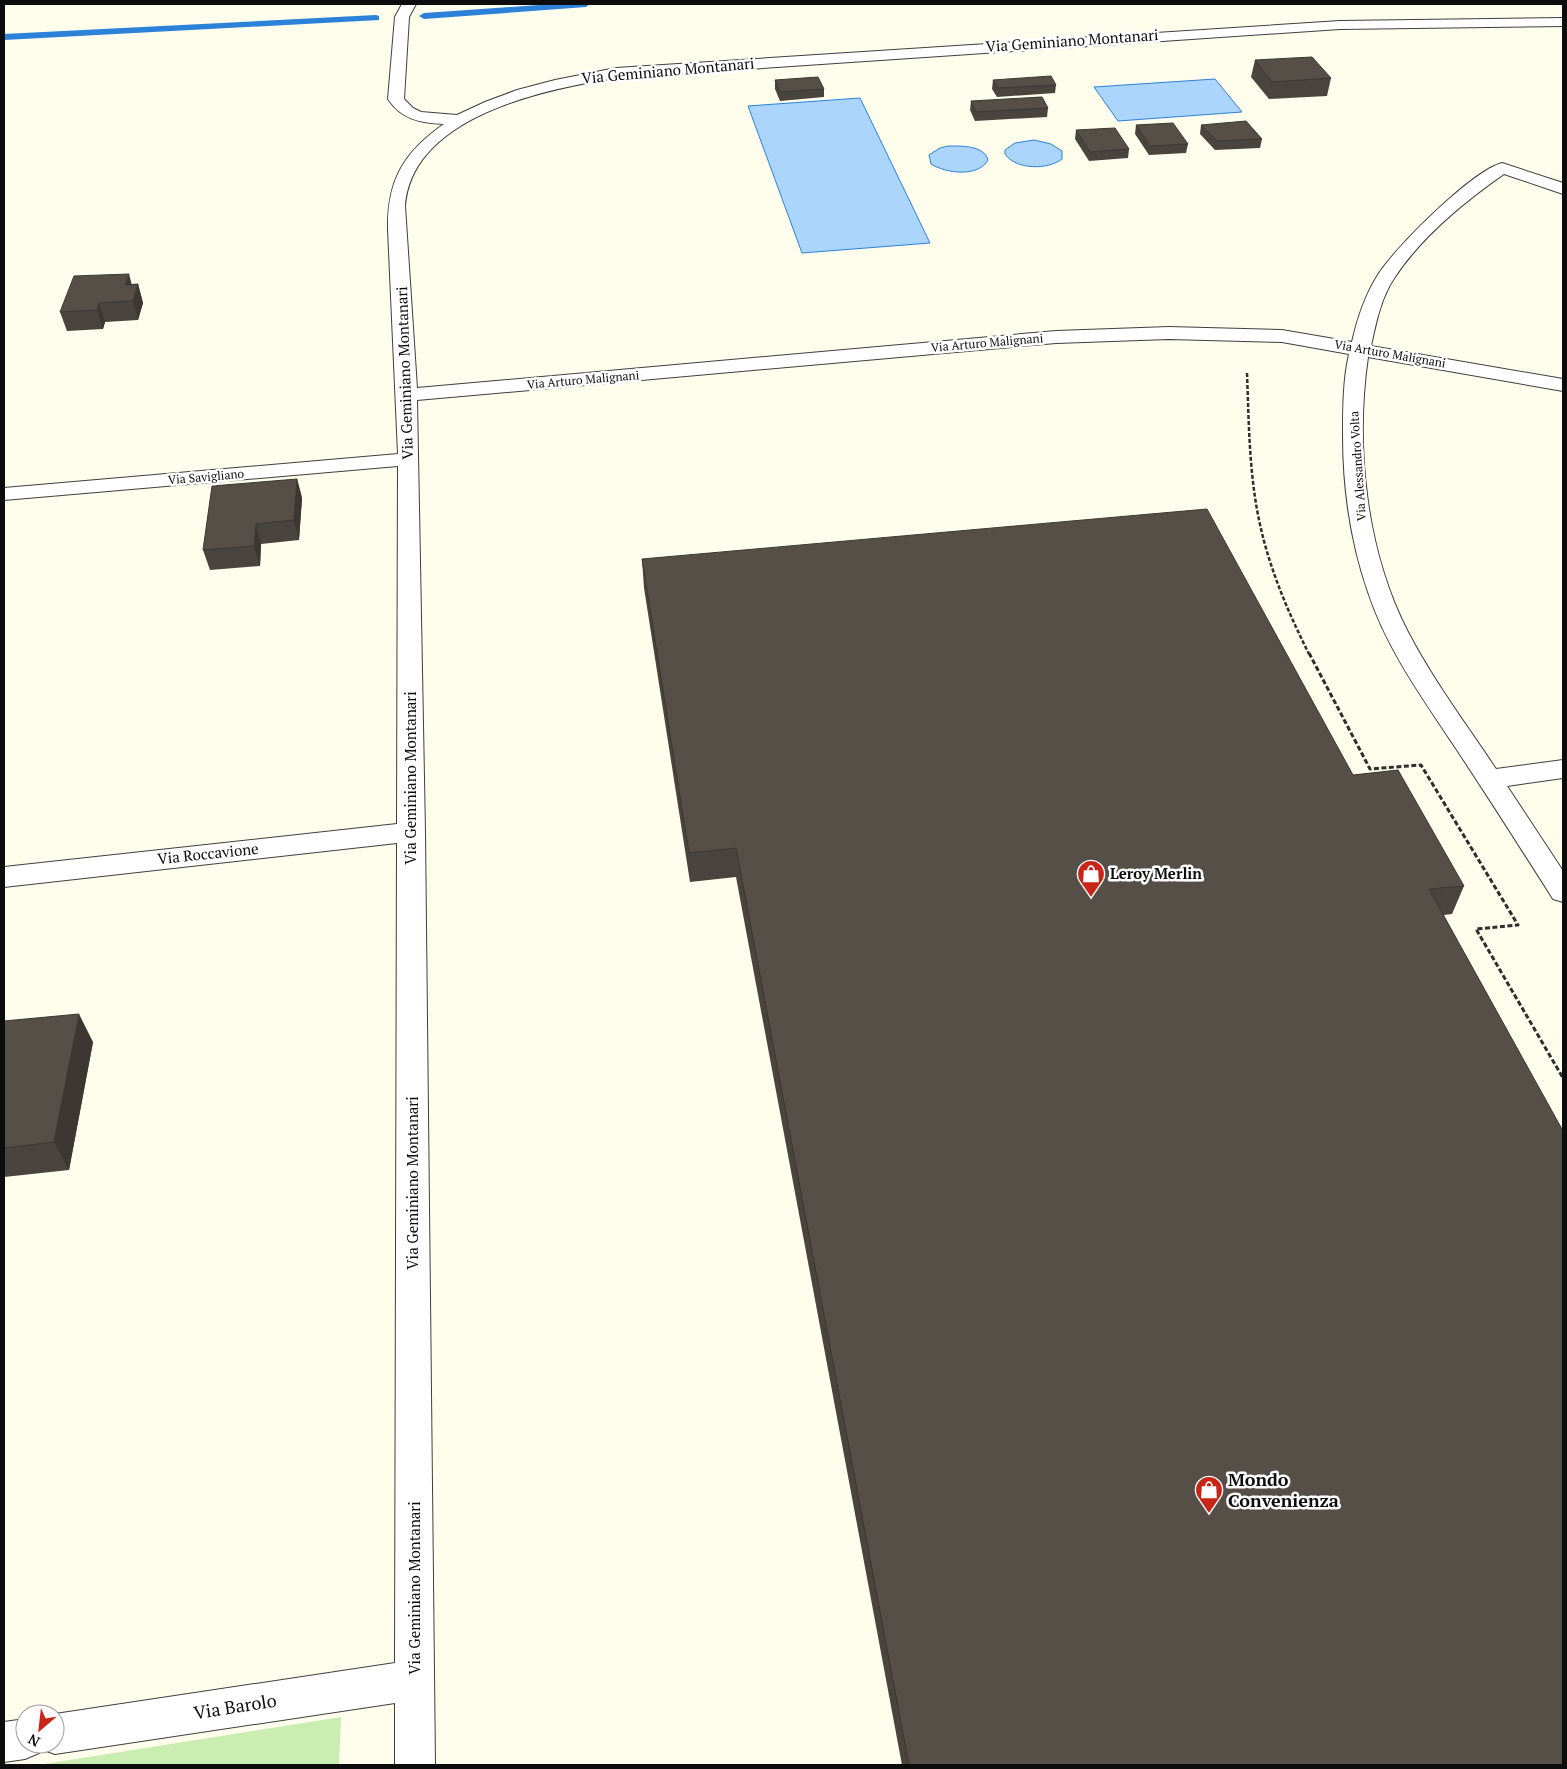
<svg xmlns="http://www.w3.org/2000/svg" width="1567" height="1769" viewBox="0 0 1567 1769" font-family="'PT Serif',serif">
  <rect width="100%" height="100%" fill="#fffdec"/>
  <!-- green -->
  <path fill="#caedb2" d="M341,1717L339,1765H38Z"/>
  <!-- water -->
  <g fill="#abd5fc" stroke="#2c81d9">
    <path d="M1215,79L1242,112L1118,121L1094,87Z"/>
    <path d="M860,98L930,243L802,253L748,106Z"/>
    <path d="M1034,140L1051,144L1062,151V159C1048,170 1016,170 1005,154V150L1015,143Z"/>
    <path d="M948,146C961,146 984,145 988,160C978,178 945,173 931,164L929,155L940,148Z"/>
  </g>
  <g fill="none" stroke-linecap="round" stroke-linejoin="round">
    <!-- stream -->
    <g fill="#2c81d9" fill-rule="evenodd">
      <path d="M553,4H590L586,7L424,19L419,16L424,13Z"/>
      <path d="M376,15L379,16V20L4,40V34Z"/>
    </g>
    <defs>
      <path id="minor" d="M402,4H416L409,17L404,99L413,108L421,112L457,115L485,102L517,90L555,80L616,68L1340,21L1563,18V26L1340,29L616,78C545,89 412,116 405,206L417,388L1056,331L1169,327L1282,330L1352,342C1357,320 1364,298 1376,278C1391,251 1473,170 1502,163L1563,183V194L1504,174C1464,202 1422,236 1395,277C1381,297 1376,323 1371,346L1563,379V391L1368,357C1355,446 1366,551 1408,632C1433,680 1466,724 1496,769L1563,760V778L1507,786L1563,871V902L1553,899C1520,847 1487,795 1453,744C1421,696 1386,647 1368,592C1351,543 1343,489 1343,436C1343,409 1343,380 1349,354L1282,342L1169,339L1056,343L417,400L425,832L435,1765H395V1703L55,1754L41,1749L39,1753L25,1759L4,1762V1722L25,1719V1744H55V1714L395,1663L397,843L4,887V867L397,824L398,466L4,500V488L398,454L388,229C387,180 404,152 444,124C420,123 401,119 388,99L395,17Z"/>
    </defs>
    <!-- minor casing -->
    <use href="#minor" stroke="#3f3f3f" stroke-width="2"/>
    <!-- path-far1 -->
    <path stroke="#2e2e2e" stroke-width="2.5" stroke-dasharray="4 2" stroke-linecap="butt" d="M1247,373C1249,426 1249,481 1262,533C1272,575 1290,616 1309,654"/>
    <!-- path -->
    <path stroke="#2e2e2e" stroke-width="3" stroke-dasharray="5 2.5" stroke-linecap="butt" d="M1309,653L1370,769L1421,765L1518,925L1476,929L1563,1078"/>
    <!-- minor -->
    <use href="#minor" fill="#fff" fill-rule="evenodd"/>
  </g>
  <!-- wall -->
  <g fill="#4a443e">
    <path d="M1255,60L1331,78L1327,96L1269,99L1251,77Z"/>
    <path d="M775,80L824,89V97L780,101L775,89Z"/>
    <path d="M993,80L1056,85L1055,93L997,97L992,89Z"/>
    <path d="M971,101L1048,108L1047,117L975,121L970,110Z"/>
    <path d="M1136,125L1188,144L1186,153L1149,155L1135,134Z"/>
    <path d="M1201,125L1262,139L1260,148L1215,150L1200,134Z"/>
    <path d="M1076,130L1129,149L1128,158L1089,161L1075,139Z"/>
    <path d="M132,284H138L143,303L138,320L105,322L103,329L67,331L60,312Z"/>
    <path d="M297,479L302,498L299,540L261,544L260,566L210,570L203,550Z"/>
    <path d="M642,559L1353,775L1464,886L1452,914L1444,915L1563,1765H902L736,877L690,882L644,588Z"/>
    <path d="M4,1021L93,1042L69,1170L4,1177Z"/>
  </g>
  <!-- shaded-wall -->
  <g fill="#3c3732">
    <path d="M129,274L134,293L125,285Z"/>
    <path d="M138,284L143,303L138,320L133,301Z"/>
    <path d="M99,303L105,322L103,329L97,310Z"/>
    <path d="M297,479L302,498L299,540L294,520Z"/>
    <path d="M256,524L261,544L260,566L254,546Z"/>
    <path d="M79,1014L93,1042L69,1170L54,1142Z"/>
  </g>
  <!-- building -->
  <g fill="#564f48" stroke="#3c3732">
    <path d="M1312,57L1331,78L1272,82L1255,60Z"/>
    <path d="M1051,76L1056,85L998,88L993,80Z"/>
    <path d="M818,77L824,89L780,92L775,80Z"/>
    <path d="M1042,97L1048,108L976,112L971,101Z"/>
    <path d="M1246,121L1262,139L1217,141L1201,125Z"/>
    <path d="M1173,123L1188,144L1150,146L1136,125Z"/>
    <path d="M1115,128L1129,149L1090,152L1076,130Z"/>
    <path d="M129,274L125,285L138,284L133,301L99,303L97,310L60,312L74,276Z"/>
    <path d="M297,479L294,520L256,524L254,546L203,550L212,486Z"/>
    <path d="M1207,509L1353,775L1398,770L1464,886L1429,889L1563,1131V1765H909L736,848L689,853L642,559Z"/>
    <path d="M79,1014L54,1142L4,1148V1021Z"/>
  </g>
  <!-- icons -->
  <defs>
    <symbol id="shop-pin" viewBox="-11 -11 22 30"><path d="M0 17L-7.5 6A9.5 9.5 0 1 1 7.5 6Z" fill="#c92418" stroke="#fff"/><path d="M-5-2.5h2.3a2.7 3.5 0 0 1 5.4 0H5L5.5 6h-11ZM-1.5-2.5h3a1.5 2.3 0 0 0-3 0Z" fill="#fff"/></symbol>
  </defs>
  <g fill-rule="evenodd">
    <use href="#shop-pin" x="1075" y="858" width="32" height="43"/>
    <use href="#shop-pin" x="1193" y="1474" width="32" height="43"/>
  </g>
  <g text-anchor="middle" stroke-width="5" stroke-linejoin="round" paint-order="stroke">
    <!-- far-street labels -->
    <g font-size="12" fill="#0c0c0c" stroke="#fff">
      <text transform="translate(987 343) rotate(-5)" y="4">Via Arturo Malignani</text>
      <text transform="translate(1390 354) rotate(10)" y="4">Via Arturo Malignani</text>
      <text transform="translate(583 380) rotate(-5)" y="4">Via Arturo Malignani</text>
      <text transform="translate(1358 466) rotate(-94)" y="4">Via Alessandro Volta</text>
      <text transform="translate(206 477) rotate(-5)" y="4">Via Savigliano</text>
    </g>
    <!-- street labels -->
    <g font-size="15" fill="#0c0c0c" stroke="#fff">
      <text transform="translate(1072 41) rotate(-4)" y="5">Via Geminiano Montanari</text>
      <text transform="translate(668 71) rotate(-5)" y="5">Via Geminiano Montanari</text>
      <text transform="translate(405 373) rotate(-92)" y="5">Via Geminiano Montanari</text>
      <text transform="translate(411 778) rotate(-90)" y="5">Via Geminiano Montanari</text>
      <text transform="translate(208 854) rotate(-6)" y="5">Via Roccavione</text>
      <text transform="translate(413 1183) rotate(-90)" y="5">Via Geminiano Montanari</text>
      <text transform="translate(415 1588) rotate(-90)" y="5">Via Geminiano Montanari</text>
    </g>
    <!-- poi labels -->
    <g font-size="15" font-weight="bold" fill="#0c0c0c" stroke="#fff" text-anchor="start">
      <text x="1110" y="879">Leroy Merlin</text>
    </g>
    <!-- near-poi labels -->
    <g font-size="18" font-weight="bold" fill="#0c0c0c" stroke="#fff" text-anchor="start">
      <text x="1228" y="1486">Mondo<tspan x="1228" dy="21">Convenienza</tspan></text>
    </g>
    <!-- near-street labels -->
    <g font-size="18" fill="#0c0c0c" stroke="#fff">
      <text transform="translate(235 1707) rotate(-9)" y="6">Via Barolo</text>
    </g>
  </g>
  <!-- border -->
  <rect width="1567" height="1769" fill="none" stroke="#0c0c0c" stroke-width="10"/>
  <!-- north arrow -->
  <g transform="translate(40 1729) rotate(208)"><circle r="24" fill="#ffffff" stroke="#9e9e9e"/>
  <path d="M0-4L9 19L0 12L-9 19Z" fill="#c92418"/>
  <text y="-8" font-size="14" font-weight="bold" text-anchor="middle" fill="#0c0c0c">N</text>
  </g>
</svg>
